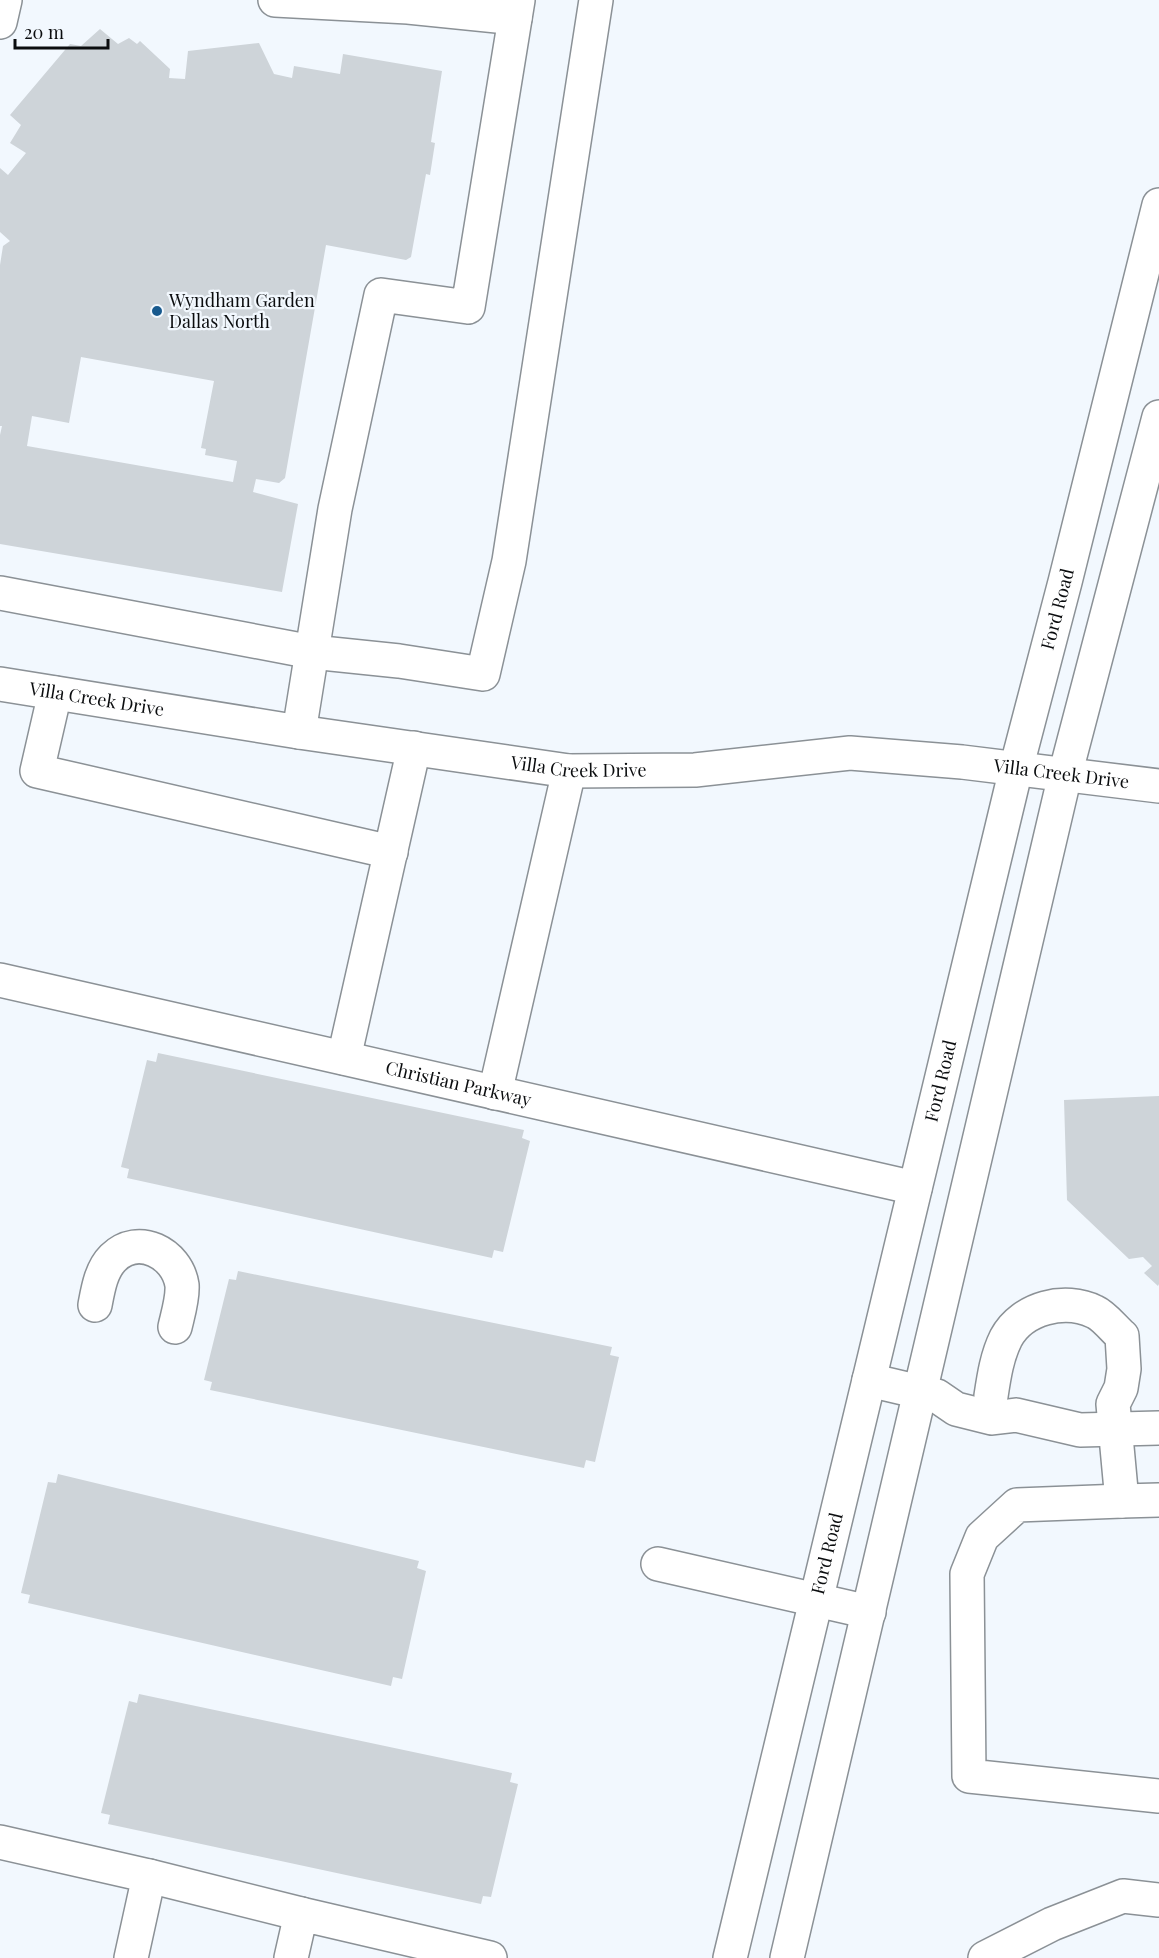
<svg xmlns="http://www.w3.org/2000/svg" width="1159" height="1958" viewBox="0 0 1159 1958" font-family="'Playfair Display',serif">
  <rect width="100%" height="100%" fill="#f2f8fe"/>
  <!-- building -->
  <g fill="#ced4d9" fill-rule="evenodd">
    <path d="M100,29L118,44L129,38L137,44L140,41L170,69L169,78L185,79L188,51L259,43L274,74L292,78L294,66L340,74L343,54L442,71L431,142L435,143L430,175L426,174L411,257L406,260L326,245L285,478L279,483L256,479L253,492L298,504L282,592L0,544V435L2,426H0V265L3,246L10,241L0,232V168L8,175L26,153L10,143L21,125L10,115L70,44L81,46ZM81,357L214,381L201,448L206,449L205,455L237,461L233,482L27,446L32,416L69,423Z"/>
    <path d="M158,1053L524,1130L522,1138L530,1141L503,1252L494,1250L492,1258L127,1178L129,1169L121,1167L147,1060L156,1062Z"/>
    <path d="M1159,1096V1284L1158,1286L1144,1273L1152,1266L1143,1257L1129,1259L1067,1200L1064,1100Z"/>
    <path d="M238,1271L612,1347L610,1355L619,1357L595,1462L586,1460L584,1468L210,1390L212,1382L204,1380L229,1279L236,1280Z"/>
    <path d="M58,1474L419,1561L417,1568L426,1571L402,1679L393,1677L391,1686L28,1603L30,1595L21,1593L48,1482L56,1483Z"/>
    <path d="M139,1694L512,1773L510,1782L518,1784L491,1897L483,1896L481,1904L108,1824L110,1815L101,1813L129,1701L137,1703Z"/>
  </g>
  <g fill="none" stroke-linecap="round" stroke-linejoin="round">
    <defs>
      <g id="minor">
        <path d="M275,0L408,7L515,18"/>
        <path d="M0,22L5,0"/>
        <path d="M0,593L312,652L399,661L483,674L509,561L596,0"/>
        <path id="s1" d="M0,684L299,732L569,771L695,770L850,753L962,762L1159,786"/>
        <path d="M55,693L37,771L391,852"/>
        <path d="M299,732L335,509L381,295L468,307L518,0"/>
        <path id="s2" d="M0,980L915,1188"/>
        <path d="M344,1058L414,748"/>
        <path d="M495,1093L569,771"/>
        <path d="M95,1305C98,1289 101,1270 113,1258C138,1233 177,1253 182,1285C183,1298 178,1314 175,1327"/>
        <path d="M869,1380L937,1396L956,1409L992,1418L1016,1415L1080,1430L1159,1428"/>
        <path d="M991,1396C994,1376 997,1356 1006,1338C1022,1308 1065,1297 1095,1312C1104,1316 1114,1329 1122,1336L1124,1369L1121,1388L1113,1404L1122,1501L1159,1500"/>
        <path d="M1122,1501L1017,1505L982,1537L967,1574L969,1776L1159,1796"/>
        <path d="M658,1564L869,1612"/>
        <path d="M0,1842L149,1876L131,1958"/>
        <path d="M149,1876L301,1914"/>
        <path d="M291,1958L301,1914L490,1958"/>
        <path id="s3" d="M730,1958L1016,769L1065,582L1159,205"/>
        <path d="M787,1958L1065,775L1159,417"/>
        <path d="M985,1958L1052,1924L1123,1896L1159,1900"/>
      </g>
    </defs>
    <!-- minor casing -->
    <use href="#minor" stroke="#8b9196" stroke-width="36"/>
    <!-- minor -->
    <use href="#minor" stroke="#fff" stroke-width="33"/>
  </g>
  <!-- markers -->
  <circle fill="#17598e" stroke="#f2f8fe" stroke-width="2" cx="157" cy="311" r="6"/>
  <g text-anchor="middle" stroke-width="4.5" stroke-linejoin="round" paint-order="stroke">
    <!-- poi labels -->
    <g font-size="18" fill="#0b0d0f" stroke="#f2f8fe" text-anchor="start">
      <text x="169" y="307">Wyndham Garden<tspan x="169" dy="21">Dallas North</tspan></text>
    </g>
    <!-- street labels -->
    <g font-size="18" fill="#0b0d0f" stroke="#f2f8fe">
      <text dy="6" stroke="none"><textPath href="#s3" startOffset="1388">Ford Road</textPath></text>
      <text dy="6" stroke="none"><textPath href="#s1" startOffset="98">Villa Creek Drive</textPath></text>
      <text dy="6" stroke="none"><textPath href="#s1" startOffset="585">Villa Creek Drive</textPath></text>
      <text dy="6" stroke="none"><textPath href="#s1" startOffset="1070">Villa Creek Drive</textPath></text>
      <text dy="6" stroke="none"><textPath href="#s3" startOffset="902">Ford Road</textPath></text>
      <text dy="6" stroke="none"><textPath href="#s2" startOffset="470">Christian Parkway</textPath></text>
      <text dy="6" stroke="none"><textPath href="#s3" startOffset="416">Ford Road</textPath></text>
    </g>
  </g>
  <!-- scale -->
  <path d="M15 39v9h93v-9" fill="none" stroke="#0b0d0f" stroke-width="3"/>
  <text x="24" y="39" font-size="18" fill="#0b0d0f" stroke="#f2f8fe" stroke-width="4.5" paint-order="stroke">20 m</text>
</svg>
